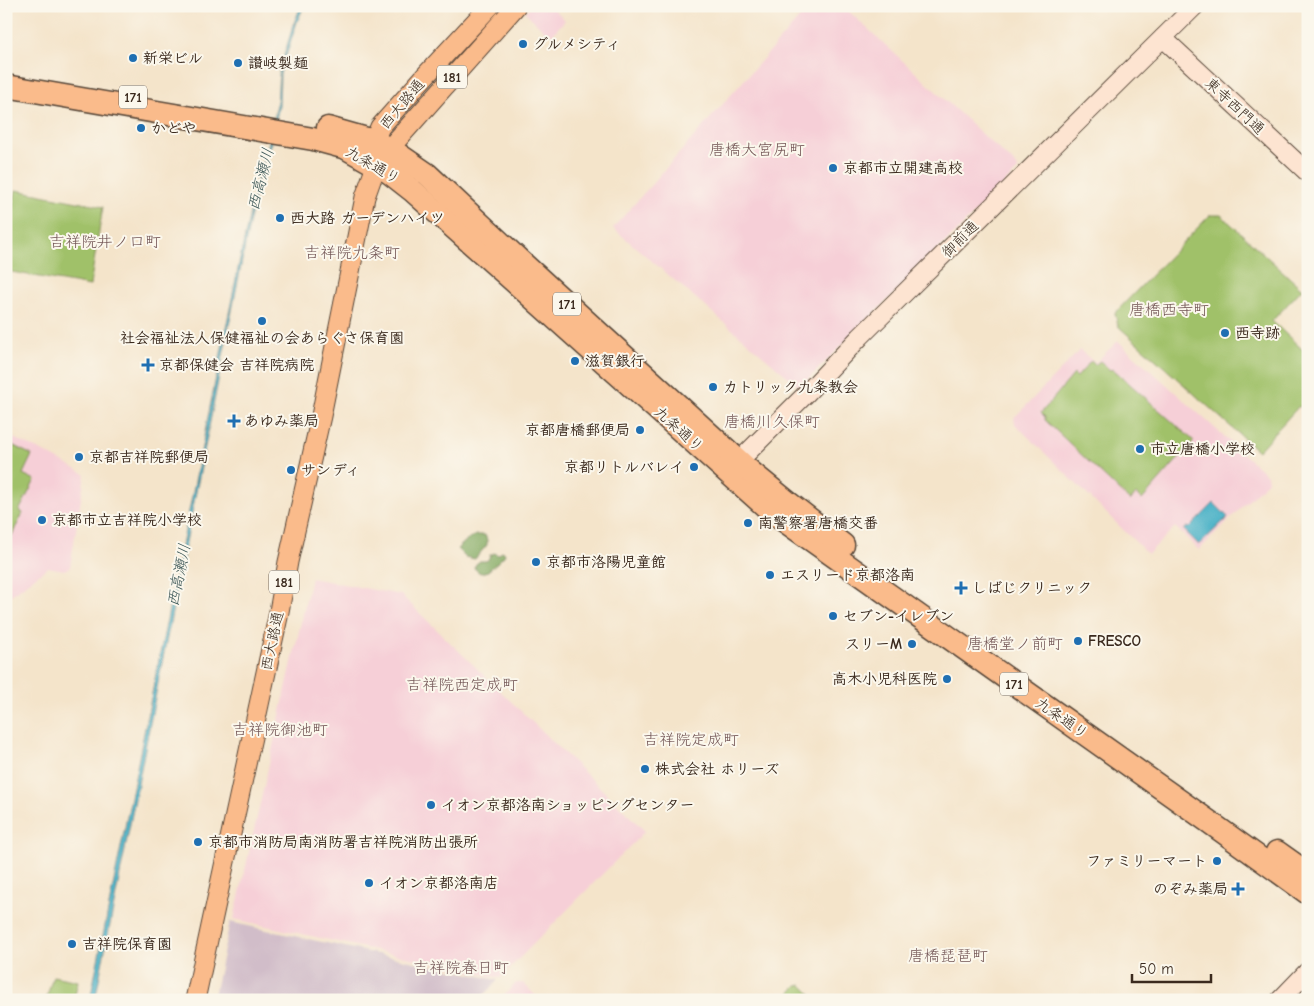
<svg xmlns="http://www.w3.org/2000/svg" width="1314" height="1006" viewBox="0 0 1314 1006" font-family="'Comic Neue','Klee One',sans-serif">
  <rect width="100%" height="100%" fill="#fbf7ec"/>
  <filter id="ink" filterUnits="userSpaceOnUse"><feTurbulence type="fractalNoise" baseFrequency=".02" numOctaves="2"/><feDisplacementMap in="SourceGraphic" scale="10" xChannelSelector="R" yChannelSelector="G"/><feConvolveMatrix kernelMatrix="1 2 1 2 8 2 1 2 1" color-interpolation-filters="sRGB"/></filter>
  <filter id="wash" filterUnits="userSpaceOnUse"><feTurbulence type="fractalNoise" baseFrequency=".0096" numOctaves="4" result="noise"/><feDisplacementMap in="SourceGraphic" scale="20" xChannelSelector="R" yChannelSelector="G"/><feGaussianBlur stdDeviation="1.12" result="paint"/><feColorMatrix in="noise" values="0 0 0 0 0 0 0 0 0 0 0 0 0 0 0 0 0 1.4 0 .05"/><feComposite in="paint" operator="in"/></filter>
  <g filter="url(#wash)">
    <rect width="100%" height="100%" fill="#f4e4ca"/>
    <!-- built -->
    <g fill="#f6cfd7">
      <path d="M531,6H551L565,20L552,35L550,32L548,34L525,12Z"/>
      <path d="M810,6H843L1017,166L1018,170L800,387L613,228Z"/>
      <path d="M1118,341L1267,475L1268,481L1199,550L1175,527L1148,554L1015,424L1014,418L1080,350L1095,363Z"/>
      <path d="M6,435L40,450L85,474L70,567L64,570L48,567L6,599Z"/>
      <path d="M311,578L401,595L645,831L500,978L234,919Z"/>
      <path d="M516,983H523L540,1000H500Z"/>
    </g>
    <!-- industrial -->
    <path fill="#d1bdc9" d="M230,922L498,980L479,1000H213Z"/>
    <!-- green -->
    <g fill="#a0c169" stroke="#6e7644">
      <path d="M16,190L103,207L90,286L6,271V236Z"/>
      <path d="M1210,215H1221L1302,289L1272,321L1303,350L1308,346V401L1301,408L1299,406L1258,451L1118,326L1115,313Z"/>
      <path d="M1091,361L1095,365L1100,361L1110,370L1113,369L1194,441L1142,500L1136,494L1130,501L1045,420V417L1041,413L1074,374L1077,377Z"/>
      <path d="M6,442L32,455L23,474L35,480L19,511L23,513L7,545H6Z"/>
      <path d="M53,976L78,981L74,1000H46Z"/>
      <path d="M802,985L817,1000H783L797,986Z"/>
    </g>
    <!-- forest -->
    <g fill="#80a75d" stroke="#5e683e">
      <path d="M476,535H485L487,540V545L475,559L465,557L457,549L469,538Z"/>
      <path d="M503,551L505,554L504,556L488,571L480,573L474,568L476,564L480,561H485L488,560L490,555L494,553L498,555Z"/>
    </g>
    <!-- water -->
    <g fill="#47b0c6" stroke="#416d72">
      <path d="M301,6H304L297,22L280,74L279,105L270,147L259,175L95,1000H90L239,264L258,175L268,146L277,104L279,72L294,23Z"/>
      <path d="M1214,503L1228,517L1199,545L1184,530L1187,527L1189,528Z"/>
    </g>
  </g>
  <g filter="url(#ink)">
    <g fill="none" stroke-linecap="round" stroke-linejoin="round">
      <defs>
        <g id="secondary">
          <path d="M1163,38L1308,173"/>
          <path d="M728,468L739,461L804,396L860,337L1195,6"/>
          <path d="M1280,1000L1308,971"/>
        </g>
        <g id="primary">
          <path d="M375,154L374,141L380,127L425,76L490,6"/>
          <path d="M195,1000L278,617L288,562L321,416L365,197L376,166L392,150L396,141L516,6"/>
        </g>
        <g id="highway">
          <path d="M6,86L313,139L346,148L390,173L413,191L772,512L1208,821L1308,893"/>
          <path d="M328,128L374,141L392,150L427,174L520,261L752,473L790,504L843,545"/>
          <path d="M1277,852L1308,874"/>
        </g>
      </defs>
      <!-- secondary casing -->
      <use href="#secondary" stroke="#574638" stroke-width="20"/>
      <!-- primary casing -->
      <use href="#primary" stroke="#574638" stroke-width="21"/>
      <!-- highway casing -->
      <use href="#highway" stroke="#574638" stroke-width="25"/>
      <!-- secondary -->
      <use href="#secondary" stroke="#fde4d1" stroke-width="18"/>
      <!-- primary -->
      <use href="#primary" stroke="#fabb8b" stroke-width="19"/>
      <!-- highway -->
      <use href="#highway" stroke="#fabb8b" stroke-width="22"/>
    </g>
  </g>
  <!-- markers -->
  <g fill="#1f6fb2" stroke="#fbf7ec" stroke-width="2">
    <circle cx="523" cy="44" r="5"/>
    <circle cx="133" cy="58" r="5"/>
    <circle cx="238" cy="63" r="5"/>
    <circle cx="141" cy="128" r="5"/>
    <circle cx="833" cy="168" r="5"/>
    <circle cx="280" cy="218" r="5"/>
    <circle cx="262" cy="321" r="5"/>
    <circle cx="1225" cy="333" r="5"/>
    <circle cx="575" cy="361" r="5"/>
    <path d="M145.5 357.5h5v5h5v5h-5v5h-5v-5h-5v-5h5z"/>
    <circle cx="713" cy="387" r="5"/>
    <path d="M231.5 413.5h5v5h5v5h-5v5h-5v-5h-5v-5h5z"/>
    <circle cx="640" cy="430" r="5"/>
    <circle cx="1140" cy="449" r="5"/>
    <circle cx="79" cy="457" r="5"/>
    <circle cx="694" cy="467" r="5"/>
    <circle cx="291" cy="470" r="5"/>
    <circle cx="42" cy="520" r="5"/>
    <circle cx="748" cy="523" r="5"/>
    <circle cx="536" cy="562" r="5"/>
    <circle cx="770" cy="575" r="5"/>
    <path d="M958.5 580.5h5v5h5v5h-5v5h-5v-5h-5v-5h5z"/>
    <circle cx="833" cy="616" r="5"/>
    <circle cx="1078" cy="641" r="5"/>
    <circle cx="912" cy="644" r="5"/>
    <circle cx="947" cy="679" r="5"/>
    <circle cx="645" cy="769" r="5"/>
    <circle cx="431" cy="805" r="5"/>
    <circle cx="198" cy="842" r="5"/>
    <circle cx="1217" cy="861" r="5"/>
    <circle cx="369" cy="883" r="5"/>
    <path d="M1235.5 881.5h5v5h5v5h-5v5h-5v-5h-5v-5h5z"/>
    <circle cx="72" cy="944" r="5"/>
  </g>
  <g text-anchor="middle" stroke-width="4" stroke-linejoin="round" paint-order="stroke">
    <!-- shield labels -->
    <g fill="#fbf7ec" stroke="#75685c" stroke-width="1">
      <rect x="437" y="65.5" width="30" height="23" rx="4"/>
      <rect x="119" y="85.5" width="28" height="23" rx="4"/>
      <rect x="553" y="292.5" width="28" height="23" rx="4"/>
      <rect x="269" y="570.5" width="30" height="23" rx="4"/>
      <rect x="1000" y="672.5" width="28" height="23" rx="4"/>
    </g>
    <g font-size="14" font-weight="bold" fill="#3b2a1e">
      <text x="452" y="82">181</text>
      <text x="133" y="102">171</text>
      <text x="567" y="309">171</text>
      <text x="284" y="587">181</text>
      <text x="1014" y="689">171</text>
    </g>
    <!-- poi labels -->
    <g font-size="15" font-weight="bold" fill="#3b2a1e" stroke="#fbf7ec" text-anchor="start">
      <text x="533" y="49">グルメシティ</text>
      <text x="143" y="63">新栄ビル</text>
      <text x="248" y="68">讃岐製麺</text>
      <text x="151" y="133">かどや</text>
      <text x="843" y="173">京都市立開建高校</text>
      <text x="290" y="223">西大路 ガーデンハイツ</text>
      <text x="1235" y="338">西寺跡</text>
      <text x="262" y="343" text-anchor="middle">社会福祉法人保健福祉の会あらぐさ保育園</text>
      <text x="585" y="366">滋賀銀行</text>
      <text x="159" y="370">京都保健会 吉祥院病院</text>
      <text x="723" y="392">カトリック九条教会</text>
      <text x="244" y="426">あゆみ薬局</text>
      <text x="630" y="435" text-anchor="end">京都唐橋郵便局</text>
      <text x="1150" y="454">市立唐橋小学校</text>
      <text x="89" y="462">京都吉祥院郵便局</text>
      <text x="684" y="472" text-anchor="end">京都リトルバレイ</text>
      <text x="301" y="475">サンディ</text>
      <text x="52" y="525">京都市立吉祥院小学校</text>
      <text x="758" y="528">南警察署唐橋交番</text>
      <text x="546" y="567">京都市洛陽児童館</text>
      <text x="780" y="580">エスリード京都洛南</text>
      <text x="972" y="593">しばじクリニック</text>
      <text x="843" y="621">セブン-イレブン</text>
      <text x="1088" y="646">FRESCO</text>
      <text x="902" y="649" text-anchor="end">スリーM</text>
      <text x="937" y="684" text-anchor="end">高木小児科医院</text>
      <text x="655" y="774">株式会社 ホリーズ</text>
      <text x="441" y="810">イオン京都洛南ショッピングセンター</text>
      <text x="208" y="847">京都市消防局南消防署吉祥院消防出張所</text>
      <text x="1207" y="866" text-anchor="end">ファミリーマート</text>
      <text x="379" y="888">イオン京都洛南店</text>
      <text x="1228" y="894" text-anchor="end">のぞみ薬局</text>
      <text x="82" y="949">吉祥院保育園</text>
    </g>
    <!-- street labels -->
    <g font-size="15" fill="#3b2a1e" stroke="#fbf7ec">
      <text transform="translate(402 104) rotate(-50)" y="5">西大路通</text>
      <text transform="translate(1235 106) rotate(43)" y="5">東寺西門通</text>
      <text transform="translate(373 165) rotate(30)" y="5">九条通り</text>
      <text transform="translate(960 239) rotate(-45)" y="5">御前通</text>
      <text transform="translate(679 429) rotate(42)" y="5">九条通り</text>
      <text transform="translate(272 641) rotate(-78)" y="5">西大路通</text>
      <text transform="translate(1062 718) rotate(35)" y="5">九条通り</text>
    </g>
    <!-- neighbourhood labels -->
    <g font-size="16" fill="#735656" stroke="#fbf7ec">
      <text x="757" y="155">唐橋大宮尻町</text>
      <text x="105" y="247">吉祥院井ノ口町</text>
      <text x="352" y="258">吉祥院九条町</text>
      <text x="1169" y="315">唐橋西寺町</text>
      <text x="772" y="427">唐橋川久保町</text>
      <text x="1015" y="649">唐橋堂ノ前町</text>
      <text x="462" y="690">吉祥院西定成町</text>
      <text x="280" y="735">吉祥院御池町</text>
      <text x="691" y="745">吉祥院定成町</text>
      <text x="948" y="961">唐橋琵琶町</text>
      <text x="461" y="973">吉祥院春日町</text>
    </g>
    <!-- water labels -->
    <g font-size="16" font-style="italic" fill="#3f5959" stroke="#fbf7ec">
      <text transform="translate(260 179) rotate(-76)" y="6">西高瀬川</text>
      <text transform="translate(178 575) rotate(-79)" y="6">西高瀬川</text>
    </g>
  </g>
  <!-- margin -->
  <rect width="1314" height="1006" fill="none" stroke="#fbf7ec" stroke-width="25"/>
  <!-- scale -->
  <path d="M1132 974v8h79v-8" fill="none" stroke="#3b2a1e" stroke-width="2.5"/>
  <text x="1139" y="974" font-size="15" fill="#3b2a1e" stroke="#fbf7ec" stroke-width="4" paint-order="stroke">50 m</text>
</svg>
